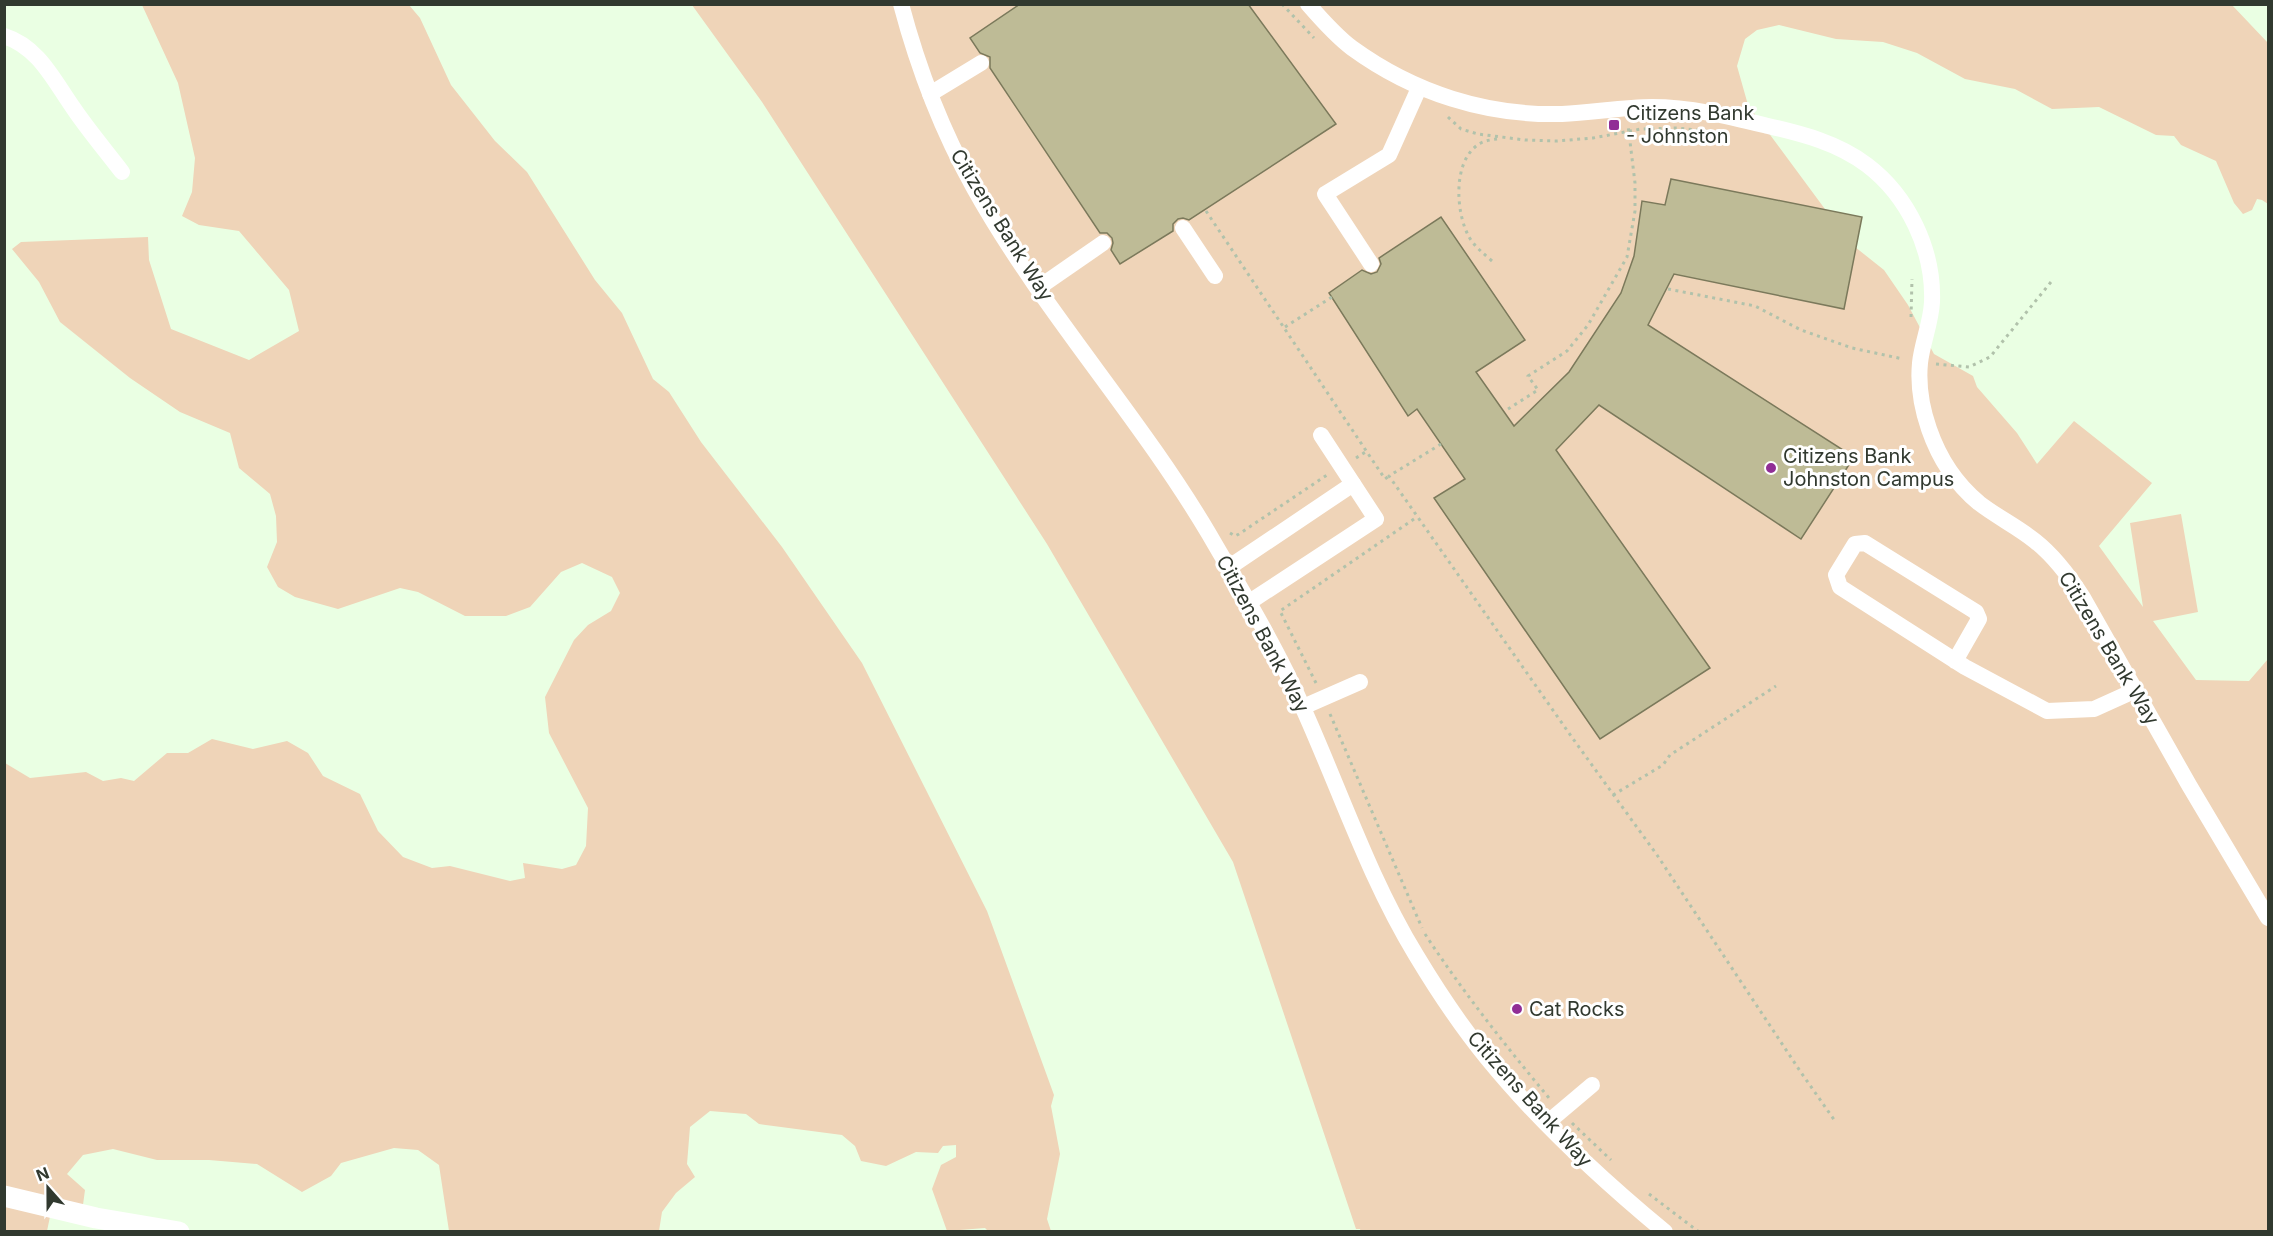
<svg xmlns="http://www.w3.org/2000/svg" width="2273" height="1236" viewBox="0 0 2273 1236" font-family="Inter,sans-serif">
  <rect width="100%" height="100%" fill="#eaffe3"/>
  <!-- green -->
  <g fill="#efd4b8">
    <path d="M142,5H409L420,18L451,85L495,141L527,172L595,280L622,313L653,379L669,392L701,442L782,547L862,663L987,911L1054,1095L1051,1106L1060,1154L1047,1219L1051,1231L989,1232L985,1228L947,1231L932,1189L941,1165L956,1157V1145L943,1146L938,1153L916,1152L886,1166L861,1161L855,1146L842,1135L759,1124L746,1114L710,1111L690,1127L687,1164L695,1177L676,1193L662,1212L659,1231H449L439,1165L418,1150L394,1148L341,1163L331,1176L302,1192L257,1164L209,1160H157L113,1149L83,1155L67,1174L85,1190L82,1212L52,1207L47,1231L5,1232V763L30,778L86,772L103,781L121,778L134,781L167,753H188L212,739L253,749L287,741L308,753L323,776L360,794L378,831L403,857L432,868L450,866L510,881L525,878L523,863L562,869L576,865L586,846L588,808L549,733L545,697L574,640L588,625L611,611L620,593L612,577L582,563L561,572L530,607L506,616H465L418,592L400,588L338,609L295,597L278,587L267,567L277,542L276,516L270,494L239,468L230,433L180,412L130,378L60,322L39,282L12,249L21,242L148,237L149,260L171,329L249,360L299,331L289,290L239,231L199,225L182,216L192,192L195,158L178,83Z"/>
    <path d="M692,5H2232L2268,43V204L2262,200L2257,199L2252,210L2243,214L2234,203L2216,161L2181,145L2174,136L2156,135L2099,107L2052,109L2015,89L1965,79L1917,53L1883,42L1836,39L1779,25L1757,30L1745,39L1737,66L1748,105L1850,243L1884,270L1908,305L1934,354L1973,376L1977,387L2017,433L2037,464L2074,421L2152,483L2099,546L2143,607L2130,523L2181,514L2198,612L2153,621L2196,680L2249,681L2268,659V1231L1361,1232L1360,1229H1356L1233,862L1047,544L762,102Z"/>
  </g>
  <!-- building -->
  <g fill="#bebb96" stroke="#7b795b" stroke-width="1.5">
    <path d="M1020,4H1248L1336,124L1189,220L1183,218L1178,219L1173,224V231L1120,264L1111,250L1113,243L1112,238L1107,233H1100L990,68V57L980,53L970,38Z"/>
    <path d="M1671,179L1862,217L1844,309L1674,274L1648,325L1854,457L1801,539L1599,405L1556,450L1710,668L1600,739L1434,498L1465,479L1417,409L1408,416L1329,293L1362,270L1371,274L1377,272L1381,264L1379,258L1441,217L1525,340L1476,372L1514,426L1569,372L1621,293L1634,256L1642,201L1665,205Z"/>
  </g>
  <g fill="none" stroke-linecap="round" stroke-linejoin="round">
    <!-- path -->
    <g stroke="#b1c2ab" stroke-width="3" stroke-dasharray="3 4.5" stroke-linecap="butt">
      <path d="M1282,4L1314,38"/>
      <path d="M1448,117L1461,129L1478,134L1525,140L1557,141L1593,138L1641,129L1677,128L1707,131"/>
      <path d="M1206,211L1385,479L1389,476"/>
      <path d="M1492,261C1483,253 1475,247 1469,237C1456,213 1453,166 1475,147C1482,141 1489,140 1497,139"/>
      <path d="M1668,289L1755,306L1801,330L1852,348L1903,359"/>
      <path d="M1911,317L1912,279"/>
      <path d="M1285,327L1332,297"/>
      <path d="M1936,364L1969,367L1990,357L2051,282"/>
      <path d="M1508,409L1538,390L1528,376L1567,351L1588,325L1627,257L1635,211V183L1628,125"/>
      <path d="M1441,444L1389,476L1571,736L1657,855L1800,1071L1835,1121"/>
      <path d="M1356,458L1367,451"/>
      <path d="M1230,533L1235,536L1239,534L1327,475"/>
      <path d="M1316,683L1280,611L1417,517"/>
      <path d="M1330,714L1422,928"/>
      <path d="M1613,795L1663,765L1670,755L1776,686"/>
      <path d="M1425,934C1463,992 1505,1045 1549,1098"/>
      <path d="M1572,1123L1611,1160"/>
      <path d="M1649,1194L1699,1232"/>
    </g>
    <!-- minor -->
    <g stroke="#fff" stroke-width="16">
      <path d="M901,4C918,68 942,131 974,188C1042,310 1138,414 1209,534C1242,591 1277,648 1303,708C1340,790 1369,878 1416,955C1437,990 1461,1026 1487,1058C1539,1122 1601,1179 1665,1232"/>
      <path d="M1308,4C1321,19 1336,36 1352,48C1414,93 1486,116 1562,114C1592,113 1622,107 1652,107C1691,107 1731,117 1768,126C1803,134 1838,143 1867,165C1908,196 1934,250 1932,302C1931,323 1922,343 1920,363C1918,384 1922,409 1929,429C1939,458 1956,484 1979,503C1997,517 2018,527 2035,541C2054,556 2069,576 2082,596L2189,785L2268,918"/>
      <path d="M4,36C39,47 54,81 74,109C89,131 106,151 122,172"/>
      <path d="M930,94L981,63"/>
      <path d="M1183,228L1215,276"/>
      <path d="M1371,264L1325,194L1389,155L1419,88"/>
      <path d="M1038,288L1103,243"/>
      <path d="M1228,568L1353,484"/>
      <path d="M1248,603L1376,519L1321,435"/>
      <path d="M1955,661L1979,619L1976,612L1865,543L1855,544L1836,575L1840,587L1965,667L2047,711L2094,709L2136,690"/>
      <path d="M1303,707L1360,682"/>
      <path d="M1547,1123L1592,1085"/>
    </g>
    <!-- major -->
    <path stroke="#fff" stroke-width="21" d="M4,1196L96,1218L179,1232"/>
  </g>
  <!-- markers -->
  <g fill="#912e96" stroke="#fff" stroke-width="2">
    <rect x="1608" y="119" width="12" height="12" rx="3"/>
    <circle cx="1771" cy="468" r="6"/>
    <circle cx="1517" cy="1009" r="6"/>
  </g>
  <g text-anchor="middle" stroke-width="6" stroke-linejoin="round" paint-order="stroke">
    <!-- poi labels -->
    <g font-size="20" fill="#31392f" stroke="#fff" text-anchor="start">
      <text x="1626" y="120">Citizens Bank<tspan x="1626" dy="23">- Johnston</tspan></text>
      <text x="1783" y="463">Citizens Bank<tspan x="1783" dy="23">Johnston Campus</tspan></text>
      <text x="1529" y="1016">Cat Rocks</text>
    </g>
    <!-- street labels -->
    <g font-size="20" fill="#31392f" stroke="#fff">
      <text transform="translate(1002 225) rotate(58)" y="7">Citizens Bank Way</text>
      <text transform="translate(1263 634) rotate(62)" y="7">Citizens Bank Way</text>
      <text transform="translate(2109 648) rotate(59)" y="7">Citizens Bank Way</text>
      <text transform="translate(1530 1099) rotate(48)" y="7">Citizens Bank Way</text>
    </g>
  </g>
  <!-- border -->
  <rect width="2273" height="1236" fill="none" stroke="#31392f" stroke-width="12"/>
  <!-- north arrow -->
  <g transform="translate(48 1188) rotate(339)" stroke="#ffffff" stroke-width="4.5" paint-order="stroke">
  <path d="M0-4.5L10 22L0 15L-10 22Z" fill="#31392f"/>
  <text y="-9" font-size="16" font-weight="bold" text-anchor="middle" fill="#31392f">N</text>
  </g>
</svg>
